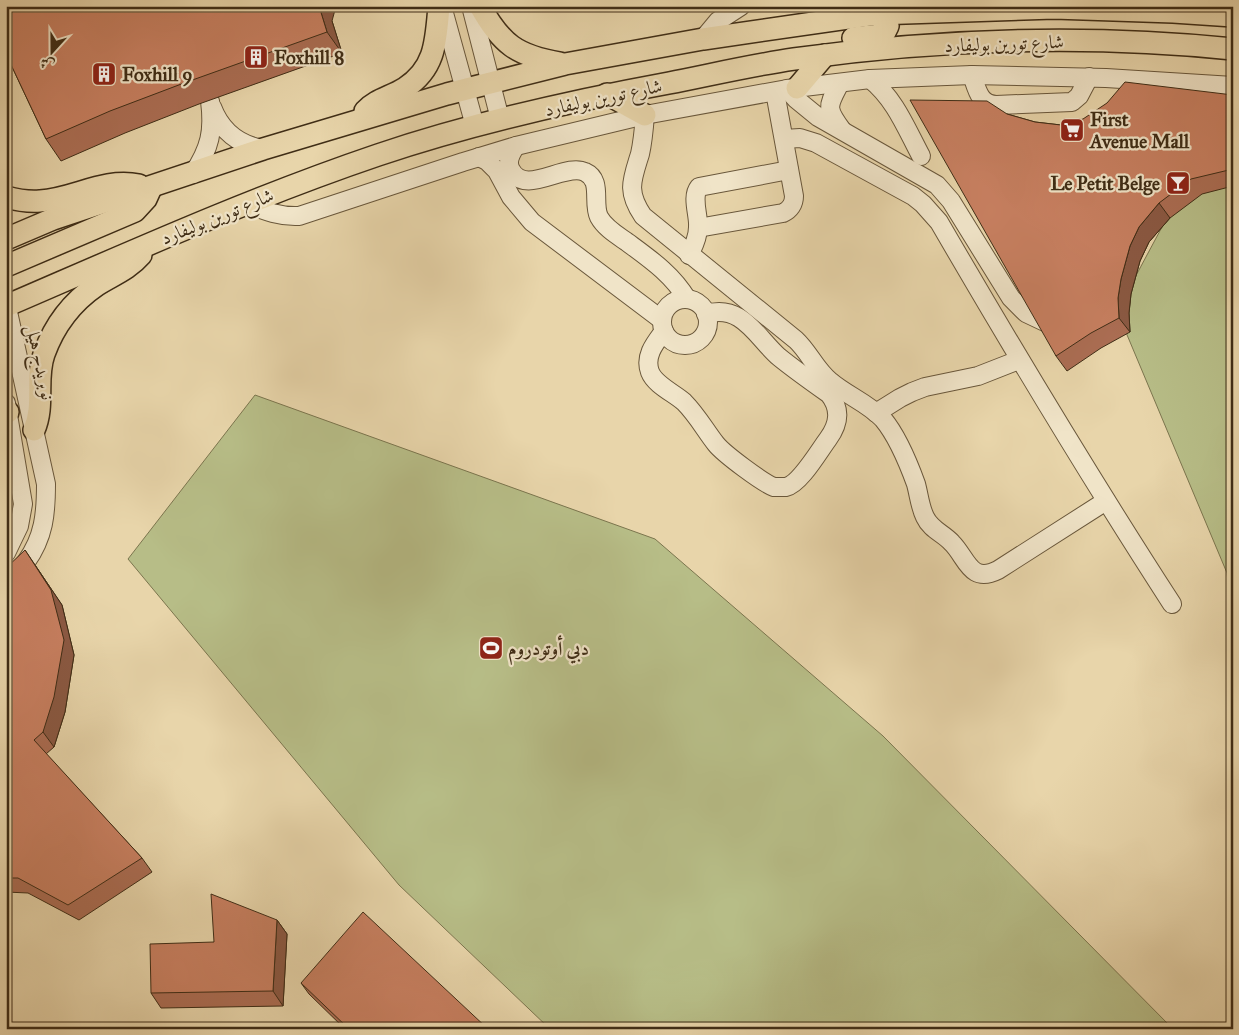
<svg xmlns="http://www.w3.org/2000/svg" width="1239" height="1035" viewBox="0 0 1239 1035" font-family="'IM FELL Great Primer',Amiri,serif">
  <rect width="100%" height="100%" fill="#e8d5aa"/>
  <filter id="stains"><feTurbulence type="fractalNoise" baseFrequency=".004" numOctaves="4"/><feColorMatrix values="0 0 0 0 .2 0 0 0 0 .09 0 0 0 0 .02 0 0 0 .5 -.17"/></filter>
  <radialGradient id="worn" r=".72"><stop offset=".6" stop-color="#630" stop-opacity="0"/><stop offset="1" stop-color="#630" stop-opacity=".3"/></radialGradient>
  <!-- pitch -->
  <g fill="#b7bd87" stroke="#7b754e">
    <path d="M1233,180V623L1227,573L1117,311L1177,199Z"/>
    <path d="M255,395L655,539L883,736L1173,1029H550L399,885L128,559Z"/>
  </g>
  <g fill="none" stroke-linecap="round" stroke-linejoin="round">
    <defs>
      <g id="minor">
        <path d="M442,6L475,126"/>
        <path d="M471,6L500,119"/>
        <path d="M703,39L718,21L741,6"/>
        <path d="M972,75C977,89 979,104 996,105L1072,102L1079,96L1089,77"/>
        <path d="M870,79C895,99 906,128 921,156"/>
        <path d="M840,83C828,106 825,107 842,130"/>
        <path d="M787,89L796,99L818,117L937,185L951,201L1011,298L1026,313L1045,322"/>
        <path d="M212,107C221,131 239,145 263,149"/>
        <path d="M645,115C644,128 643,141 640,154C632,180 626,191 643,216L796,340C809,352 816,370 830,381C846,395 868,403 883,419C898,437 908,462 916,484C919,495 920,507 925,517C931,530 943,533 952,543C967,558 970,584 998,570L1106,501"/>
        <path d="M784,139L800,138L816,143L913,196L923,204L939,222C1014,351 1091,479 1172,604"/>
        <path d="M516,146C511,153 506,162 511,170C525,197 565,162 585,172C603,180 592,203 599,217C605,228 617,235 627,242C650,259 672,274 687,299"/>
        <path d="M479,157L487,161L497,171L511,197L532,222L662,320"/>
        <path d="M193,174C210,148 214,131 210,101"/>
        <path d="M247,204C265,211 280,217 299,216L463,162L516,146L645,115L787,89L870,79L972,75L1106,78L1233,86"/>
        <path d="M698,228L783,213C790,210 794,204 794,196L775,92"/>
        <path d="M689,255C694,246 698,237 698,227C699,215 691,197 699,187L789,170"/>
        <circle cx="685" cy="322" r="23"/>
        <path d="M6,303L46,484C46,514 44,537 26,562C21,569 13,575 6,581"/>
        <path d="M664,331C655,343 644,356 650,372C655,385 674,393 684,402C697,415 705,430 716,444C724,454 763,483 774,487C778,487 782,487 786,487C800,484 819,451 828,439C839,424 841,409 829,394C812,382 795,370 779,357C757,338 742,303 706,314"/>
        <path d="M6,403L23,504L19,526L6,553"/>
        <path d="M876,413L900,398L912,392L925,387L978,376L1019,360"/>
      </g>
      <g id="major">
        <path d="M480,6C501,44 517,56 560,63"/>
        <path d="M853,38L880,35L885,32L888,26L883,19L876,14"/>
        <path d="M797,88L825,55"/>
        <path d="M607,94L645,115"/>
        <path d="M365,111C376,99 391,97 405,88C436,68 436,40 439,6"/>
        <path d="M6,197C17,200 29,202 40,201C75,199 102,178 139,185"/>
        <path d="M6,239L53,219L263,149L447,94L565,64L703,39L876,14L1054,8L1173,12L1233,16"/>
        <path d="M6,266L135,211L146,199L151,188"/>
        <path d="M6,306C129,253 251,198 378,155C473,123 571,101 669,83C710,75 752,65 794,59C939,39 1087,34 1233,49"/>
        <path d="M6,410L8,412"/>
        <path d="M34,430C45,405 35,379 44,354C54,326 72,302 97,285C113,275 129,269 141,255"/>
      </g>
    </defs>
    <!-- minor casing -->
    <use href="#minor" stroke="#69573b" stroke-width="20"/>
    <!-- major casing -->
    <use href="#major" stroke="#3f2d16" stroke-width="24"/>
    <!-- minor -->
    <use href="#minor" stroke="#f0e4c8" stroke-width="18"/>
    <!-- major -->
    <use href="#major" stroke="#e8d5aa" stroke-width="21"/>
  </g>
  <!-- wall -->
  <g fill="#ab6d53" stroke="#3f2d16">
    <path d="M332,21L342,53L199,104L125,133L61,161L46,139L6,54Z"/>
    <path d="M1233,95V186L1202,194L1170,218L1149,242L1140,261L1131,294L1129,313L1130,332L1101,348L1067,371L1056,356L1007,114L1035,122L1061,125Z"/>
    <path d="M35,565L62,605L74,655L65,712L54,747L46,754L142,858L152,872L79,920L28,893L6,892V568Z"/>
    <path d="M277,920L287,934L283,1006L161,1008L151,993L214,942Z"/>
    <path d="M301,983L488,1029H345L309,994Z"/>
  </g>
  <!-- shaded-wall -->
  <g fill="#8b5943" stroke="#3f2d16">
    <path d="M319,6H336L332,21L342,53L327,32Z"/>
    <path d="M1159,203L1170,218L1149,242L1140,261L1131,294L1129,313L1130,332L1119,318L1118,298L1121,279L1130,246L1139,227Z"/>
    <path d="M25,550L62,605L74,655L65,712L54,747L43,732Z"/>
    <path d="M277,920L287,934L283,1006L273,991Z"/>
  </g>
  <!-- building -->
  <g fill="#c77f60" stroke="#3f2d16">
    <path d="M6,6H319L327,32L184,83L110,111L46,139L6,54Z"/>
    <path d="M1125,82L1233,95V169L1191,179L1159,203L1139,227L1130,246L1121,279L1118,298L1119,318L1091,333L1056,356L910,100L987,101L1007,114L1035,122L1061,125L1083,119L1107,103Z"/>
    <path d="M25,550L51,590L64,640L54,697L43,732L34,740L142,858L68,905L18,878H6V568Z"/>
    <path d="M211,894L277,920L273,991L151,993L150,944L214,942Z"/>
    <path d="M363,912L488,1029H349L301,983Z"/>
  </g>
  <!-- icons -->
  <defs>
    <symbol id="building-square" viewBox="-11 -11 22 22"><rect x="-9" y="-9" width="18" height="18" rx="4" fill="#8f2418" stroke="#f0e4c8"/><path d="M-4-6H4V6H1V3H-1V6H-4ZM-2.5-4.3h1.7v1.8h-1.7ZM.8-4.3h1.7v1.8H.8ZM-2.5-1h1.7V.8h-1.7ZM.8-1h1.7V.8H.8Z" fill="#fff"/></symbol>
    <symbol id="supermarket-square" viewBox="-11 -11 22 22"><rect x="-9" y="-9" width="18" height="18" rx="4" fill="#8f2418" stroke="#f0e4c8"/><path d="M-6-5.5h2.5l.6 2H6L4.5 2H-2.5L-4.4-4H-6ZM-1.5 3.2a1.3 1.3 0 1 0 .1 0ZM3 3.2a1.3 1.3 0 1 0 .1 0Z" fill="#fff"/></symbol>
    <symbol id="bar-square" viewBox="-11 -11 22 22"><rect x="-9" y="-9" width="18" height="18" rx="4" fill="#8f2418" stroke="#f0e4c8"/><path d="M-6-5H6L.8 .8V4.5H3.5V6h-7V4.5H-.8V.8Z" fill="#fff"/></symbol>
    <symbol id="stadium-square" viewBox="-11 -11 22 22"><rect x="-9" y="-9" width="18" height="18" rx="4" fill="#8f2418" stroke="#f0e4c8"/><path d="M0-5a6.5 5 0 1 0 0 10a6.5 5 0 1 0 0-10ZM-3.5-1.8h7v3.6h-7Z" fill="#fff"/></symbol>
  </defs>
  <g fill-rule="evenodd">
    <use href="#building-square" x="242" y="43" width="28" height="28"/>
    <use href="#building-square" x="90" y="60" width="28" height="28"/>
    <use href="#supermarket-square" x="1058" y="116" width="28" height="28"/>
    <use href="#bar-square" x="1164" y="169" width="28" height="28"/>
    <use href="#stadium-square" x="477" y="634" width="28" height="28"/>
  </g>
  <g text-anchor="middle" stroke-width="4.5" stroke-linejoin="round" paint-order="stroke">
    <!-- street labels -->
    <g font-size="19" fill="#3f2d16" stroke="#f0e4c8">
      <text transform="translate(1004 43) rotate(-2)" y="7">شارع تورين بوليفارد</text>
      <text transform="translate(603 97) rotate(-12)" y="7">شارع تورين بوليفارد</text>
      <text transform="translate(217 216) rotate(-22)" y="7">شارع تورين بوليفارد</text>
      <text transform="translate(41 362) rotate(78)" y="7">نوبريدج هيل</text>
    </g>
    <!-- poi labels -->
    <g font-size="19" font-weight="bold" fill="#3f2d16" stroke="#f0e4c8" text-anchor="start">
      <text x="274" y="64">Foxhill 8</text>
      <text x="122" y="81">Foxhill 9</text>
      <text x="1090" y="126">First<tspan x="1090" dy="22">Avenue Mall</tspan></text>
      <text x="1160" y="190" text-anchor="end">Le Petit Belge</text>
      <text x="508" y="655">دبي أوتودروم</text>
    </g>
  </g>
  <!-- margin -->
  <rect width="1239" height="1035" fill="none" stroke="#e8d5aa" stroke-width="25"/>
  <rect x="8" y="8" width="1224" height="1020" fill="none" stroke="#3f2d16" stroke-width="2.5"/>
  <rect x="12" y="12" width="1214" height="1010" fill="none" stroke="#3f2d16"/>
  <!-- north arrow -->
  <g transform="translate(52 52) rotate(201)" stroke="#f0e4c8" stroke-width="4" paint-order="stroke">
  <path d="M0-4L9 19L0 12L-9 19Z" fill="#3f2d16"/>
  <text y="-8" font-size="14" font-weight="bold" text-anchor="middle" fill="#3f2d16">ش</text>
  </g>
  <rect width="100%" height="100%" filter="url(#stains)"/>
  <rect width="100%" height="100%" fill="url(#worn)"/>
</svg>
